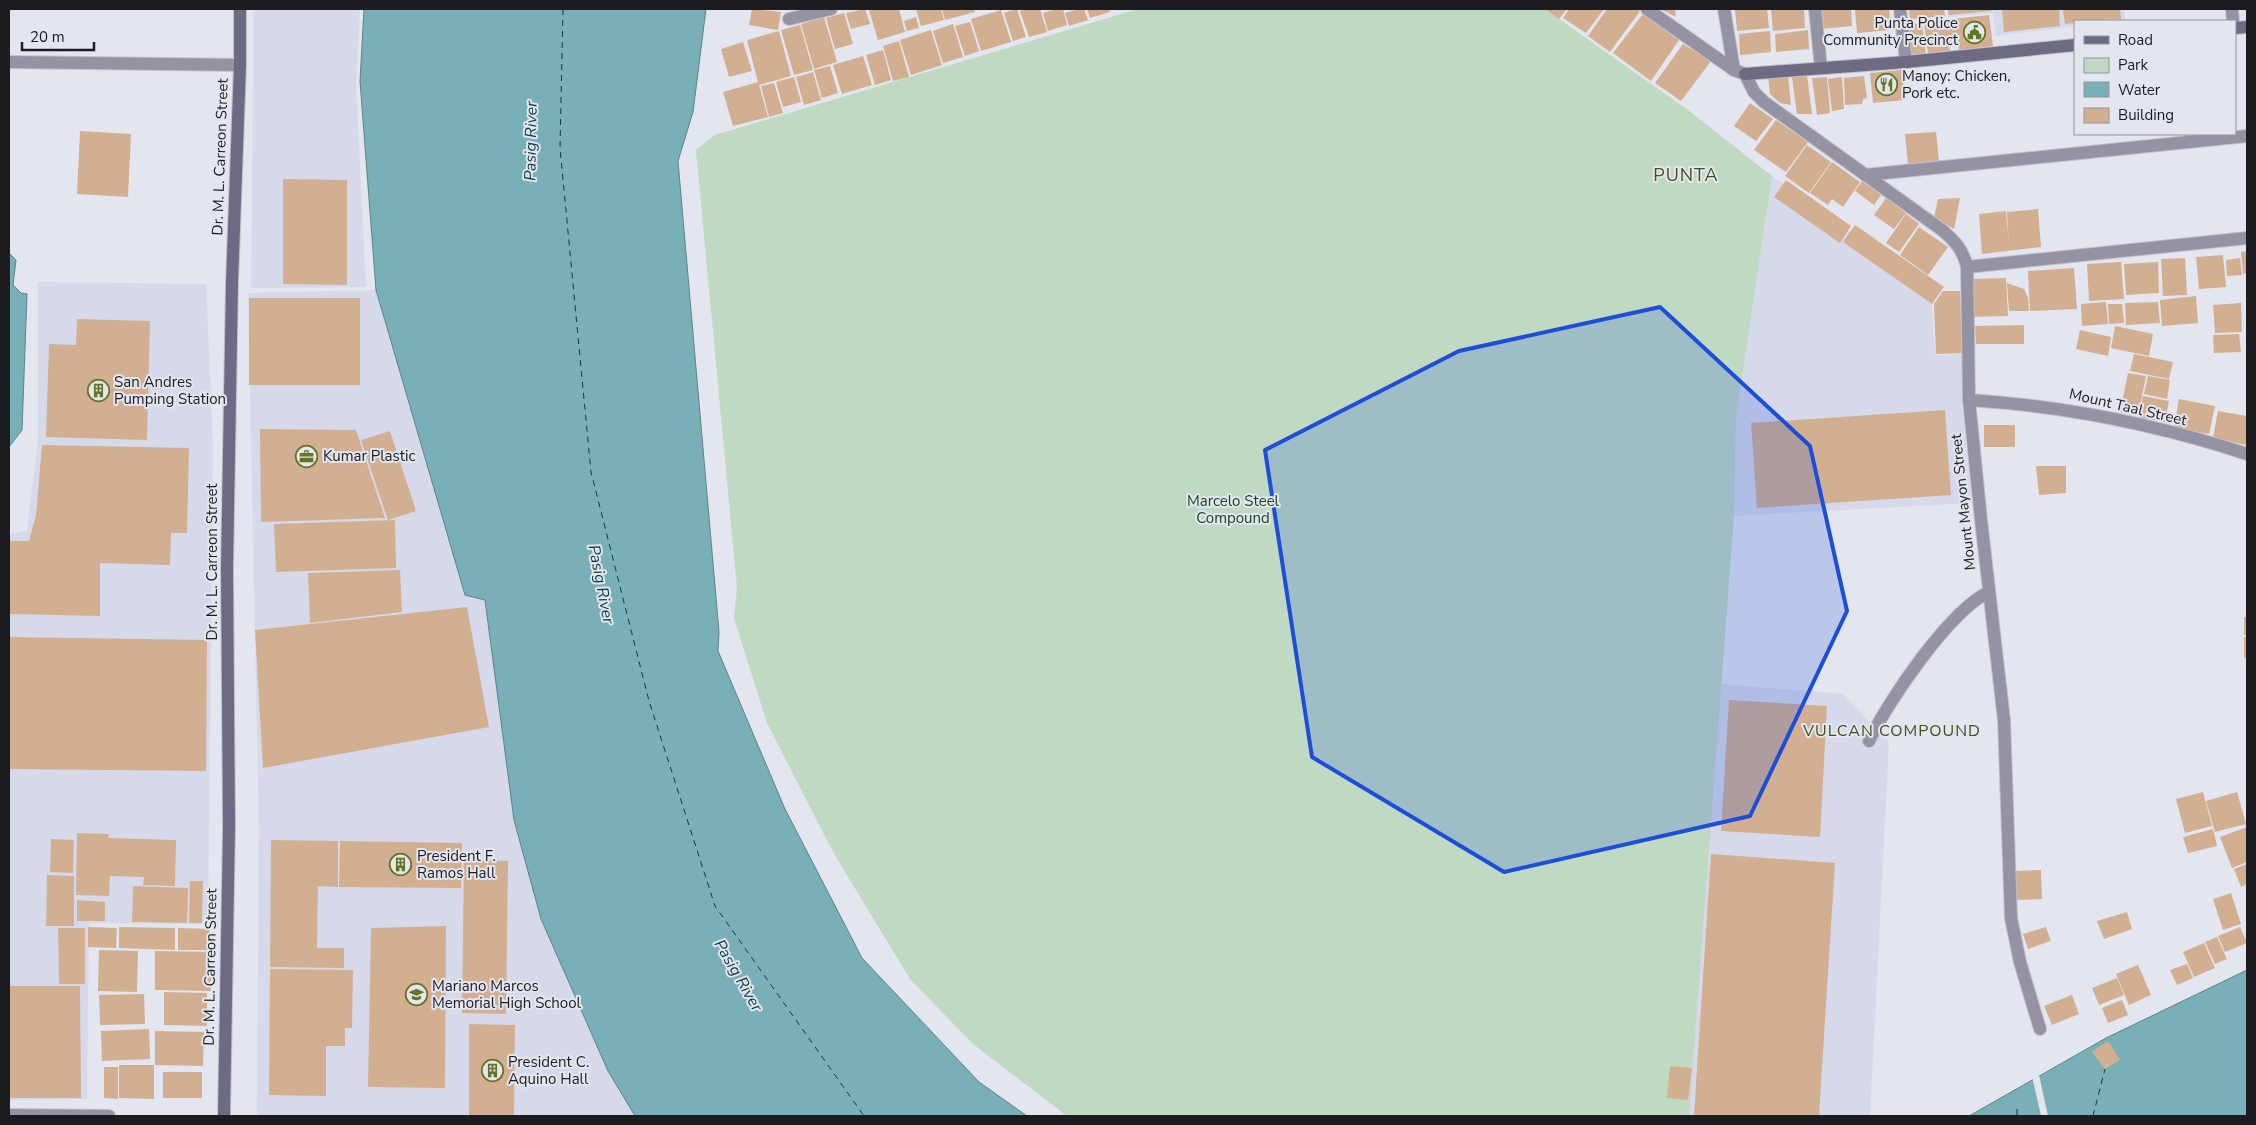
<svg xmlns="http://www.w3.org/2000/svg" width="2256" height="1125" viewBox="0 0 2256 1125" font-family="'Nunito Sans',sans-serif">
  <rect width="100%" height="100%" fill="#e3e5ef"/>
  <!-- built -->
  <g fill="#d5d9ea">
    <path d="M254,9H360L356,85L366,287L251,288Z"/>
    <path d="M1947,9H2124L2125,20L2075,21V26L1996,36L1993,13L1948,17Z"/>
    <path d="M1772,176L1931,289L1935,355L1962,354V407L1972,503L1734,516L1736,418Z"/>
    <path d="M38,282L206,284L213,445L208,924L89,923L87,1099L9,1100V534L27,530L38,440Z"/>
    <path d="M376,290L446,534L485,600L514,820L541,919L608,1071L635,1116H257L259,830L248,293Z"/>
    <path d="M1721,684L1842,694L1889,742L1870,1116H1689Z"/>
  </g>
  <!-- green -->
  <path fill="#bfd9c2" d="M1138,9H1545L1688,110L1772,176L1736,418L1734,516L1689,1116H1067L973,1044L910,979L833,852L767,723L734,618L737,588L696,150L715,135Z"/>
  <!-- water -->
  <g fill="#79afb7" stroke="#5d838a">
    <path d="M364,9H706L693,112L678,161L719,632L718,651L785,809L862,958L979,1082L1027,1116H635L608,1071L541,919L514,820L485,600L465,595L376,290L360,81Z"/>
    <path d="M9,253L16,260L13,285L21,293L27,294L22,430L9,447Z"/>
    <path d="M2247,970V1116H1969L2106,1038Z"/>
  </g>
  <!-- pier -->
  <path fill="#e3e5ef" d="M2039,1075L2048,1116H2041L2032,1076Z"/>
  <g fill="none" stroke-linecap="round" stroke-linejoin="round">
    <!-- ferry -->
    <g stroke="#083d43" stroke-width="1" stroke-dasharray="6 5" stroke-linecap="butt">
      <path d="M563,9L560,148L591,472L649,701L715,906L864,1116"/>
      <path d="M2017,1109V1116"/>
      <path d="M2093,1116L2105,1069"/>
    </g>
  </g>
  <!-- building -->
  <g fill="#d3af92">
    <path d="M752,9L781,12L778,30L749,25Z"/>
    <path d="M865,9L870,24L851,29L846,13Z"/>
    <path d="M874,9H899L905,32L878,40L869,10Z"/>
    <path d="M916,9H941L944,20L921,26Z"/>
    <path d="M942,9H974L975,12L945,20Z"/>
    <path d="M1017,9L1026,37L1013,41L1004,13Z"/>
    <path d="M1028,9H1040L1047,32L1029,37L1020,11Z"/>
    <path d="M1057,9H1063L1067,25L1048,31L1043,13Z"/>
    <path d="M1079,9H1084L1088,20L1069,26L1065,13Z"/>
    <path d="M1087,9H1109L1110,12L1090,18Z"/>
    <path d="M1545,9H1567L1559,19Z"/>
    <path d="M1569,9H1604L1586,33L1563,18Z"/>
    <path d="M1607,9H1637L1640,11L1610,52L1588,36Z"/>
    <path d="M1660,9H1675L1676,17Z"/>
    <path d="M1735,9H1767L1769,28L1737,31Z"/>
    <path d="M1771,9H1804L1805,28L1773,31Z"/>
    <path d="M1819,9H1851L1852,26L1821,29Z"/>
    <path d="M1855,9H1889L1891,30L1857,33Z"/>
    <path d="M1909,9H1944L1945,16L1910,19Z"/>
    <path d="M1948,9H1991V11L1949,15Z"/>
    <path d="M2002,9H2059L2060,26L2004,32Z"/>
    <path d="M2063,9H2120L2121,19L2075,21V23L2065,24Z"/>
    <path d="M1001,10L1011,42L981,51L971,19Z"/>
    <path d="M844,13L853,44L835,49L826,18Z"/>
    <path d="M1643,14L1679,40L1651,81L1613,53Z"/>
    <path d="M1989,15L1993,46L1959,50L1958,40L1949,42L1950,51L1928,53L1924,22Z"/>
    <path d="M824,17L837,62L814,69L801,24Z"/>
    <path d="M916,17L919,28L907,31L904,21Z"/>
    <path d="M970,22L979,51L965,56L955,26Z"/>
    <path d="M1922,23L1926,55L1908,57L1904,25Z"/>
    <path d="M953,24L963,57L943,63L933,31Z"/>
    <path d="M800,25L813,70L794,75L781,30Z"/>
    <path d="M931,30L942,65L911,75L900,40Z"/>
    <path d="M1808,30L1809,49L1776,52L1775,34Z"/>
    <path d="M779,31L791,76L759,85L768,117L733,126L723,92L758,82L747,40Z"/>
    <path d="M1770,31L1771,52L1740,55L1739,34Z"/>
    <path d="M899,41L909,77L893,81L883,46Z"/>
    <path d="M743,42L752,71L729,77L721,49Z"/>
    <path d="M1683,44L1711,61L1681,101L1655,83Z"/>
    <path d="M883,50L891,80L875,85L866,55Z"/>
    <path d="M863,56L872,85L842,94L833,65Z"/>
    <path d="M830,66L838,93L822,98L814,70Z"/>
    <path d="M1902,70L1905,100L1873,103L1870,73Z"/>
    <path d="M813,72L821,100L804,105L796,77Z"/>
    <path d="M1807,75L1812,114H1797L1792,77Z"/>
    <path d="M1788,76L1791,105L1780,103L1770,94L1768,77Z"/>
    <path d="M1864,76L1867,98L1863,99L1862,104L1845,105L1844,78Z"/>
    <path d="M794,77L801,102L783,107L776,82Z"/>
    <path d="M1827,77L1830,113L1817,115L1812,78Z"/>
    <path d="M1842,77L1844,109L1832,111L1828,79Z"/>
    <path d="M774,83L783,113L769,117L761,86Z"/>
    <path d="M1750,103L1773,119L1756,141L1734,126Z"/>
    <path d="M1776,120L1808,142L1786,172L1754,150Z"/>
    <path d="M80,131L131,134L128,197L77,194Z"/>
    <path d="M1936,132L1939,161L1908,164L1905,134Z"/>
    <path d="M1807,145L1831,162L1809,193L1785,176Z"/>
    <path d="M1832,162L1860,182L1843,207L1832,199L1828,205L1810,193Z"/>
    <path d="M283,179L347,180V285L283,284Z"/>
    <path d="M1786,180L1851,226L1840,243L1774,197Z"/>
    <path d="M1862,181L1881,195L1874,205L1855,191Z"/>
    <path d="M1886,198L1906,213L1894,229L1874,215Z"/>
    <path d="M1960,198L1954,229L1934,218L1938,199Z"/>
    <path d="M2038,209L2041,247L1982,254L1979,214L2006,211L2009,245L2007,212Z"/>
    <path d="M1906,214L1919,224L1899,252L1886,243Z"/>
    <path d="M1855,225L1944,287L1932,304L1843,242Z"/>
    <path d="M1919,227L1948,247L1928,275L1900,255Z"/>
    <path d="M2247,251V273L2243,274L2241,252Z"/>
    <path d="M2223,255L2226,287L2199,289L2196,257Z"/>
    <path d="M2185,258L2187,295L2163,296L2161,259Z"/>
    <path d="M2240,258L2242,275L2227,276L2226,260Z"/>
    <path d="M2121,262L2124,299L2089,301L2087,264Z"/>
    <path d="M2158,262L2159,293L2126,295L2124,264Z"/>
    <path d="M2074,268L2077,309L2030,311L2028,271Z"/>
    <path d="M2006,278L2008,316L1973,317L1972,279Z"/>
    <path d="M2007,283L2024,289L2028,298L2029,311H2009Z"/>
    <path d="M1943,291H1960L1962,353L1936,354L1934,304Z"/>
    <path d="M2196,296L2198,323L2162,326L2160,300Z"/>
    <rect x="249" y="298" width="111" height="87"/>
    <path d="M2106,302L2108,324L2082,326L2081,304Z"/>
    <path d="M2158,302L2160,323L2126,325L2125,303Z"/>
    <path d="M2241,303L2242,332L2215,333L2213,305Z"/>
    <path d="M2108,304H2122L2124,323L2109,324Z"/>
    <path d="M77,319L150,321L147,440L46,437L49,344L76,345Z"/>
    <path d="M2024,325V344H1976L1975,326Z"/>
    <path d="M2115,326L2153,334L2149,356L2111,348Z"/>
    <path d="M2080,330L2111,337L2108,356L2076,349Z"/>
    <path d="M2239,334L2241,352L2214,353L2213,335Z"/>
    <path d="M2134,354L2173,362L2169,379L2130,371Z"/>
    <path d="M2128,373L2146,376L2138,416L2120,412Z"/>
    <path d="M2148,376L2170,380L2167,399L2144,394Z"/>
    <path d="M2143,396L2169,401L2165,422L2139,418Z"/>
    <path d="M2179,399L2215,406L2209,434L2174,428Z"/>
    <path d="M1945,410L1951,495L1757,508L1751,423Z"/>
    <path d="M2218,411L2247,416V445L2213,438Z"/>
    <rect x="1984" y="425" width="31" height="22"/>
    <path d="M260,429L356,430L385,518L261,522Z"/>
    <path d="M390,431L416,511L388,520L361,440Z"/>
    <path d="M42,445L189,448L187,533H171L170,565L100,563V616L9,614V541H29L36,515Z"/>
    <path d="M2036,466H2066V493L2039,495Z"/>
    <path d="M395,520L396,568L276,572L274,524Z"/>
    <path d="M400,570L402,612L310,623L308,573Z"/>
    <path d="M467,607L489,727L263,768L255,630Z"/>
    <rect x="2244" y="617" width="3" height="18"/>
    <path d="M9,637L207,640L206,771L9,769Z"/>
    <rect x="2244" y="637" width="3" height="21"/>
    <path d="M1729,700L1827,706L1820,837L1721,831Z"/>
    <path d="M2203,792L2212,826L2185,833L2176,799Z"/>
    <path d="M2237,792L2246,824L2215,832L2206,801Z"/>
    <path d="M2247,827V862L2232,868L2220,837Z"/>
    <path d="M2213,829L2217,846L2188,853L2183,837Z"/>
    <path d="M77,833L109,834L108,838L176,840L175,886L143,885L144,877L110,876L109,896L76,895Z"/>
    <path d="M51,839L74,840L73,873L50,872Z"/>
    <path d="M271,840L338,841V887L318,886L317,948H344V968L270,967Z"/>
    <path d="M340,841L462,843L461,888L339,887Z"/>
    <path d="M1711,854L1835,863L1819,1116H1694Z"/>
    <path d="M464,860L508,861L506,1014L462,1013Z"/>
    <path d="M2247,864V884L2241,887L2234,869Z"/>
    <path d="M2041,870L2042,899L2015,900L2014,871Z"/>
    <path d="M47,875L74,876V926H46Z"/>
    <path d="M190,881H203L202,923H189Z"/>
    <path d="M133,886L188,888L187,923L132,922Z"/>
    <path d="M2231,893L2241,924L2223,930L2213,899Z"/>
    <path d="M77,900L105,902V921H77Z"/>
    <path d="M2127,912L2132,929L2104,939L2097,921Z"/>
    <path d="M446,926L445,1088L368,1087L371,928Z"/>
    <path d="M88,927L117,928L116,948L88,947Z"/>
    <path d="M119,927L175,928V950L119,948Z"/>
    <path d="M2046,927L2051,941L2028,949L2023,934Z"/>
    <path d="M2240,927L2247,943L2225,952L2218,936Z"/>
    <path d="M58,928H85V984H59Z"/>
    <path d="M178,928L210,929L209,950H178Z"/>
    <path d="M2217,937L2227,959L2215,964L2205,942Z"/>
    <path d="M2204,943L2215,968L2194,977L2183,952Z"/>
    <path d="M99,950L138,951L137,992L98,991Z"/>
    <path d="M155,951L211,952V991L155,990Z"/>
    <path d="M2187,964L2193,978L2177,985L2170,970Z"/>
    <path d="M2138,965L2151,995L2129,1005L2116,974Z"/>
    <path d="M270,969L353,970L352,1028H345V1046H326V1096L269,1095Z"/>
    <path d="M2117,978L2124,995L2099,1005L2092,988Z"/>
    <path d="M9,986H80L81,1098H9Z"/>
    <path d="M164,992L207,993V1026L164,1025Z"/>
    <path d="M144,994L145,1024L100,1025L99,995Z"/>
    <path d="M2072,995L2079,1014L2052,1025L2044,1006Z"/>
    <path d="M2122,1000L2128,1015L2108,1023L2102,1008Z"/>
    <path d="M469,1024L515,1025L514,1116H469Z"/>
    <path d="M149,1029L150,1059L102,1061L101,1031Z"/>
    <path d="M155,1031L204,1032L203,1066L155,1065Z"/>
    <path d="M2108,1041L2120,1060L2105,1069L2092,1052Z"/>
    <path d="M119,1065H154V1099L119,1098Z"/>
    <path d="M1670,1066L1692,1068L1688,1100L1667,1098Z"/>
    <path d="M104,1067H118V1099L104,1098Z"/>
    <rect x="163" y="1072" width="39" height="26"/>
  </g>
  <g fill="none" stroke-linecap="round" stroke-linejoin="round">
    <defs>
      <g id="street">
        <path d="M1647,9L1734,70L1745,74L1754,92L1764,102L1942,230C1956,242 1963,250 1967,267L1969,400L1981,520L2004,720L2011,918L2020,962L2040,1029"/>
        <path d="M1724,9L1734,70"/>
        <path d="M1815,9L1821,68"/>
        <path d="M1900,9L1906,62"/>
        <path d="M2232,9L2233,21"/>
        <path d="M789,19L831,9"/>
        <path d="M9,62L240,65"/>
        <path d="M1865,175L2247,136"/>
        <path d="M1967,267L2247,238"/>
        <path d="M1969,400C2066,406 2155,424 2247,454"/>
        <path d="M1869,741C1888,701 1950,610 1989,592"/>
        <path d="M9,1115L109,1116"/>
      </g>
      <g id="secondary">
        <path d="M2235,28L2247,27"/>
        <path d="M1745,74L1906,62L2075,45"/>
        <path d="M224,1116L229,827L227,568L232,282L240,65V9"/>
      </g>
    </defs>
    <!-- street casing -->
    <use href="#street" stroke="#bfc1ca" stroke-width="14"/>
    <!-- secondary casing -->
    <use href="#secondary" stroke="#bfc1ca" stroke-width="14"/>
    <!-- street -->
    <use href="#street" stroke="#9592a3" stroke-width="12"/>
    <!-- secondary -->
    <use href="#secondary" stroke="#6e6a83" stroke-width="12"/>
  </g>
  <!-- marked area -->
  <path fill="#1d4ed8" fill-opacity="0.2" stroke="#1d4ed8" stroke-width="4" stroke-linejoin="round" d="M1660,307L1810,446L1847,611L1750,816L1504,872L1312,757L1265,450L1459,351Z"/>
  <!-- icons -->
  <defs>
    <symbol id="civic-ring" viewBox="-11 -11 22 22"><circle r="9.5" fill="#e3e5ef" stroke="#647422" stroke-width="1.5"/><path d="M-.6-6.5H3V-4.5H.6V-3L4-1V1h2V6H-6V1h2V-1L-.6-3ZM-1.2 2.5V6h2.4V2.5Z" fill="#647422"/></symbol>
    <symbol id="restaurant-ring" viewBox="-11 -11 22 22"><circle r="9.5" fill="#e3e5ef" stroke="#647422" stroke-width="1.5"/><path d="M-5-6h1v4h1v-4h1v4h1v-4h1v5L-1.5 .5V6h-2V.5L-5-1ZM5-6V6H3V1.5H1.5Q1.5-4 5-6Z" fill="#647422"/></symbol>
    <symbol id="building-ring" viewBox="-11 -11 22 22"><circle r="9.5" fill="#e3e5ef" stroke="#647422" stroke-width="1.5"/><path d="M-4-6H4V6H1V3H-1V6H-4ZM-2.5-4.3h1.7v1.8h-1.7ZM.8-4.3h1.7v1.8H.8ZM-2.5-1h1.7V.8h-1.7ZM.8-1h1.7V.8H.8Z" fill="#647422"/></symbol>
    <symbol id="office-ring" viewBox="-11 -11 22 22"><circle r="9.5" fill="#e3e5ef" stroke="#647422" stroke-width="1.5"/><path d="M-6-3h4V-5.5h4V-3h4V5H-6ZM-1-4.5V-3h2v-1.5ZM-6 0V1H6V0Z" fill="#647422"/></symbol>
    <symbol id="school-ring" viewBox="-11 -11 22 22"><circle r="9.5" fill="#e3e5ef" stroke="#647422" stroke-width="1.5"/><path d="M0-5L7-2L0 1L-7-2ZM-4 1L0 2.5L4 1V4Q0 6-4 4Z" fill="#647422"/></symbol>
  </defs>
  <g fill-rule="evenodd">
    <use href="#civic-ring" x="1962" y="20" width="25" height="25"/>
    <use href="#restaurant-ring" x="1874" y="72" width="25" height="25"/>
    <use href="#building-ring" x="86" y="378" width="25" height="25"/>
    <use href="#office-ring" x="294" y="444" width="25" height="25"/>
    <use href="#building-ring" x="388" y="852" width="25" height="25"/>
    <use href="#school-ring" x="404" y="982" width="25" height="25"/>
    <use href="#building-ring" x="480" y="1058" width="25" height="25"/>
  </g>
  <g text-anchor="middle" stroke-width="4" stroke-linejoin="round" paint-order="stroke">
    <!-- poi labels -->
    <g font-size="15" fill="#1c1c20" stroke="#e3e5ef" text-anchor="start">
      <text x="1958" y="28" text-anchor="end">Punta Police<tspan x="1958" dy="17">Community Precinct</tspan></text>
      <text x="1902" y="81">Manoy: Chicken,<tspan x="1902" dy="17">Pork etc.</tspan></text>
      <text x="114" y="387">San Andres<tspan x="114" dy="17">Pumping Station</tspan></text>
      <text x="323" y="461">Kumar Plastic</text>
      <text x="417" y="861">President F.<tspan x="417" dy="17">Ramos Hall</tspan></text>
      <text x="432" y="991">Mariano Marcos<tspan x="432" dy="17">Memorial High School</tspan></text>
      <text x="508" y="1067">President C.<tspan x="508" dy="17">Aquino Hall</tspan></text>
    </g>
    <!-- street labels -->
    <g font-size="15" fill="#1c1c20" stroke="#e3e5ef">
      <text transform="translate(220 157) rotate(-88)" y="5">Dr. M. L. Carreon Street</text>
      <text transform="translate(2128 407) rotate(13)" y="5">Mount Taal Street</text>
      <text transform="translate(1963 502) rotate(-96)" y="5">Mount Mayon Street</text>
      <text transform="translate(212 562) rotate(-90)" y="5">Dr. M. L. Carreon Street</text>
      <text transform="translate(210 967) rotate(-89)" y="5">Dr. M. L. Carreon Street</text>
    </g>
    <!-- park labels -->
    <g font-size="15" fill="#10471f" stroke="#e3e5ef">
      <text x="1233" y="506">Marcelo Steel<tspan x="1233" dy="17">Compound</tspan></text>
    </g>
    <!-- water labels -->
    <g font-size="16" font-style="italic" fill="#083d43" stroke="#e3e5ef">
      <text transform="translate(530 141) rotate(-89)" y="6">Pasig River</text>
      <text transform="translate(602 584) rotate(79)" y="6">Pasig River</text>
      <text transform="translate(739 975) rotate(60)" y="6">Pasig River</text>
    </g>
    <!-- neighbourhood labels -->
    <g font-size="16" letter-spacing="1" fill="#445018" stroke="#e3e5ef">
      <text x="1892" y="736">VULCAN COMPOUND</text>
    </g>
    <!-- quarter labels -->
    <g font-size="18" letter-spacing="1" fill="#445018" stroke="#e3e5ef">
      <text x="1686" y="181">PUNTA</text>
    </g>
  </g>
  <!-- border -->
  <rect width="2256" height="1125" fill="none" stroke="#1c1c20" stroke-width="20"/>
  <!-- legend -->
  <rect x="2074" y="20" width="162" height="115" fill="#e3e5ef" stroke="#93959c"/>
  <rect x="2084" y="36" width="25" height="8" fill="#6e6a83" stroke="#93959c"/>
  <text x="2118" y="45" font-size="15" fill="#1c1c20">Road</text>
  <rect x="2084" y="58" width="25" height="15" fill="#bfd9c2" stroke="#93959c"/>
  <text x="2118" y="70" font-size="15" fill="#1c1c20">Park</text>
  <rect x="2084" y="82" width="25" height="15" fill="#79afb7" stroke="#93959c"/>
  <text x="2118" y="95" font-size="15" fill="#1c1c20">Water</text>
  <rect x="2084" y="108" width="25" height="15" fill="#d3af92" stroke="#93959c"/>
  <text x="2118" y="120" font-size="15" fill="#1c1c20">Building</text>
  <!-- scale -->
  <path d="M22 42v8h72v-8" fill="none" stroke="#1c1c20" stroke-width="2.5"/>
  <text x="30" y="42" font-size="15" fill="#1c1c20" stroke="#e3e5ef" stroke-width="4" paint-order="stroke">20 m</text>
</svg>
